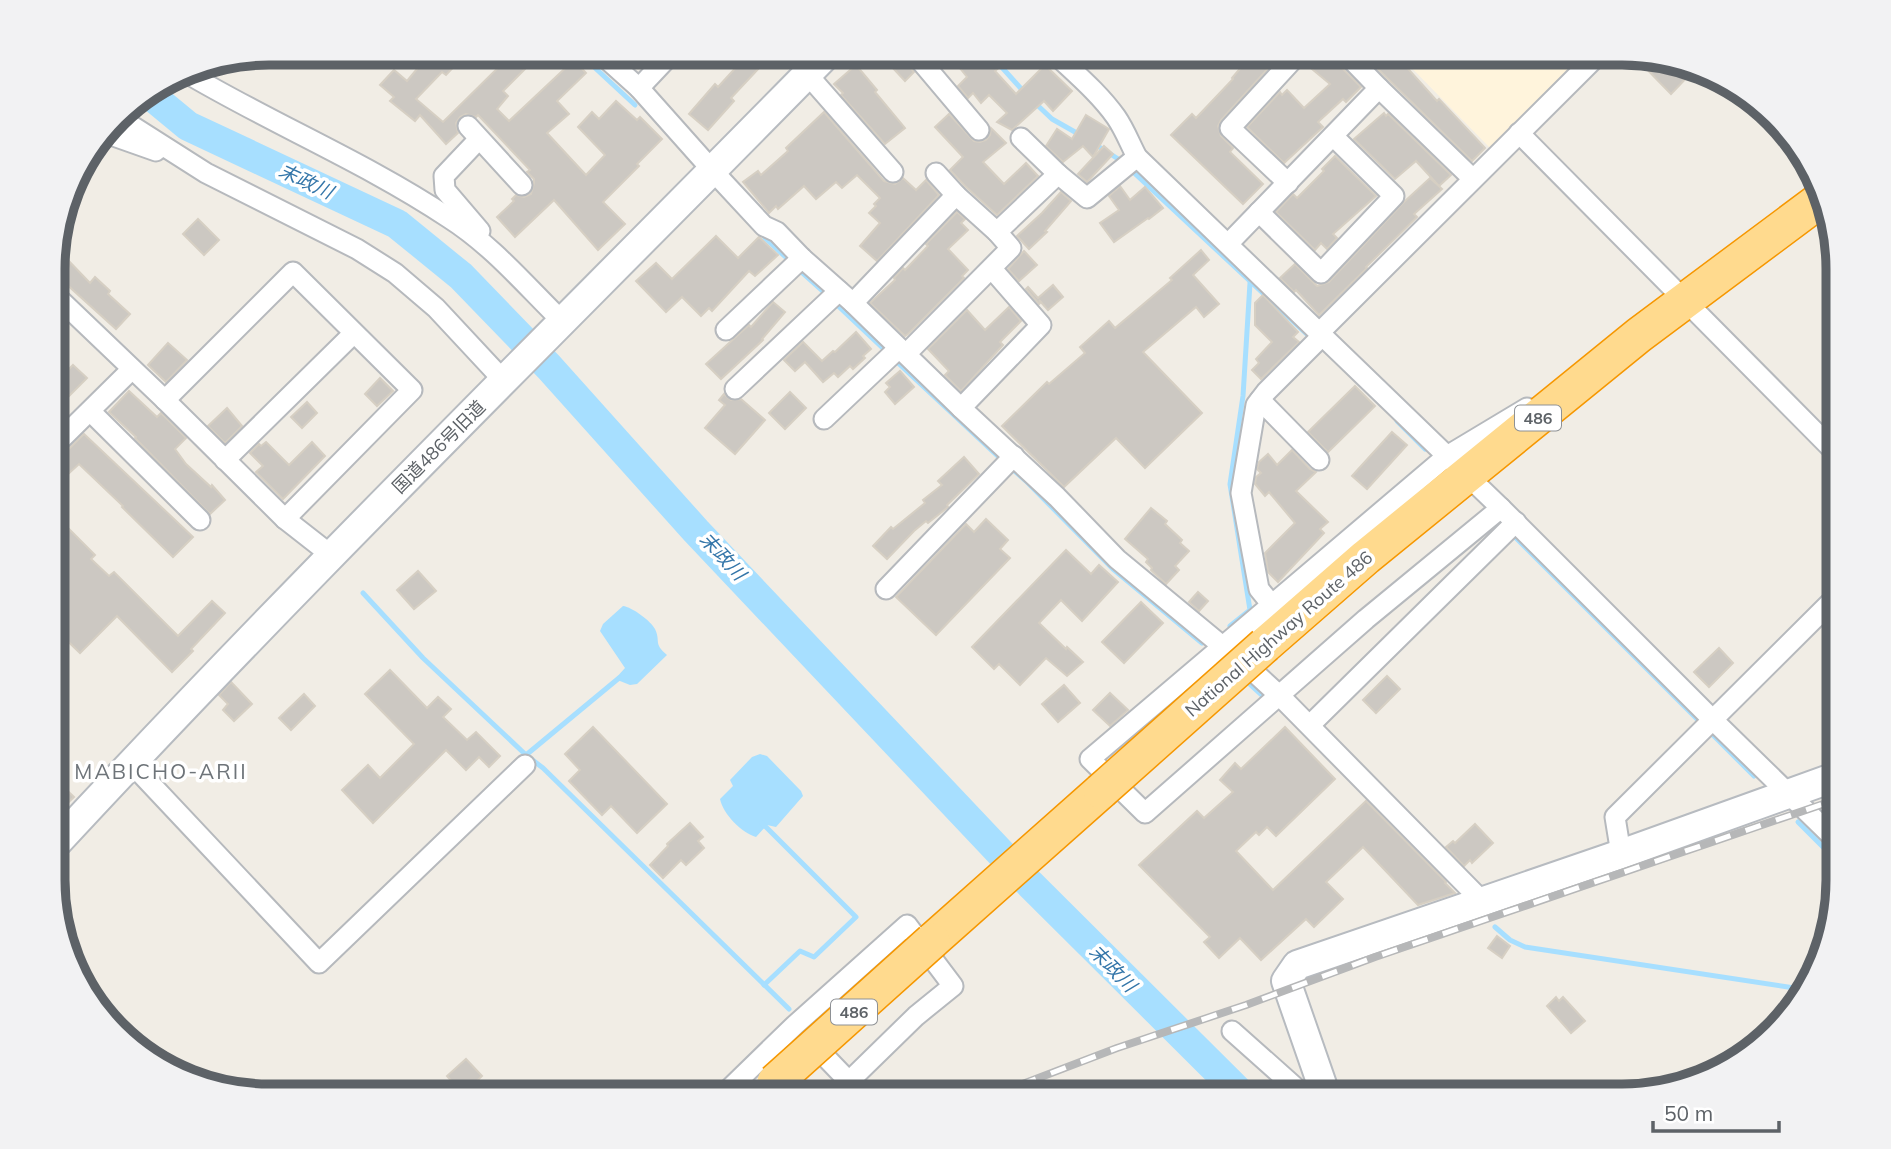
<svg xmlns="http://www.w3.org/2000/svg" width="1891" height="1149" viewBox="0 0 1891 1149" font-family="Mulish,'Noto Sans JP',sans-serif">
  <rect width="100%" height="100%" fill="#f1ede5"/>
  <!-- commercial -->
  <path fill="#fff4dc" d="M1397,53H1586L1491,149Z"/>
  <!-- water -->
  <g fill="#a7dfff">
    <path d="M623,606C632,607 651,621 655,629C661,642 653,643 667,655L637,684L630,685L615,679L625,668L600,631L603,624Z"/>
    <path d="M760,754L767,756L801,791L803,796L776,827L767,825L756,837C742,833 723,814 720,799L733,786L730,780L752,757Z"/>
  </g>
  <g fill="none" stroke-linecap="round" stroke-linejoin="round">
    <!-- stream -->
    <g stroke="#a7dfff" stroke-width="5">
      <path d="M579,53L635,105"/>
      <path d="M998,63L1024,92"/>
      <path d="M1033,101L1052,119L1082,136"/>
      <path d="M1093,143L1123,162"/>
      <path d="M1130,169L1312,339"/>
      <path d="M765,238L791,262"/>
      <path d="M798,269L827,295"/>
      <path d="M834,302L888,353"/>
      <path d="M895,360L1003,461"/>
      <path d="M1397,421L1425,449"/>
      <path d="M1010,467L1026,481L1113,569L1202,643"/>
      <path d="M1513,535L1701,723"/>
      <path d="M363,593L423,658L526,755L543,768L789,1009"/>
      <path d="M1230,626L1250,610L1230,484L1243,396L1250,283"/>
      <path d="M1243,678L1267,700"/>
      <path d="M1708,730L1754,776"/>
      <path d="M526,755L619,678"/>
      <path d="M1798,822L1838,862"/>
      <path d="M762,823L856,917L814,957L800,951L764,985"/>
      <path d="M1495,927L1510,940L1525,947L1808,990"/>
      <path d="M867,1086L878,1096"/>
    </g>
    <!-- river -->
    <path stroke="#a7dfff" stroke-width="30" d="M148,93L188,126L397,224L461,276L549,367L696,531L1030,884L1243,1096"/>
  </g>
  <!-- building -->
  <g fill="#ccc8c2" stroke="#d6cfc3" stroke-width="2">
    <path d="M431,52H468L446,75L442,72L416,99L443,122L514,52H542L503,91L508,96L497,109L509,121L574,60L586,73L557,101L569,114L547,133L586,175L605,155L578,127L592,112L599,119L616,101L637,120L640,117L662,139L637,164L639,166L603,202L625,224L598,250L554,200L515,237L497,217L514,201L512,199L516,195L524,197L531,194L534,183V179L527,172L530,170L478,115L476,117L466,114L460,117L456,123L458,133L446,144L420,115L415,121L390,101L394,97L380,85L394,70L407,81Z"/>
    <path d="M750,52H774L731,98L734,101L708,130L689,114L715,84L718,87Z"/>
    <path d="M878,52H902L904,60L914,72L905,81Z"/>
    <path d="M947,52H1017L995,71L1016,94L1045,65L1072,91L1053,111L1044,101L1012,130L997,122L1007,113L989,95L981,103L973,93L968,98L958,86L967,77Z"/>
    <path d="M1254,52H1283L1221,120L1218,126L1221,136L1233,148L1230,152L1263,184L1243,204L1171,135L1192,114L1196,118L1233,79L1232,78Z"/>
    <path d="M1311,52H1331L1336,62L1361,87L1346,102L1343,99L1318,122L1323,127L1284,163L1247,127L1280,92L1282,95L1287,90L1304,108L1330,84L1306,64L1311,56Z"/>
    <path d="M1364,52H1393L1437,101L1439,99L1485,148L1472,161L1384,75L1363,54Z"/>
    <path d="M1634,56L1693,71L1671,94Z"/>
    <path d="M856,65L877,90L875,92L905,128L885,144L841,95L843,93L834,84Z"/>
    <path d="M824,112L884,181L895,184L903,178L916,190L926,180L939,195L877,261L860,246L880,223L869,213L876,206L874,204L880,198L857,175L842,188L836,182L816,199L804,186L778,209L776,206L769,213L743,182L758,171L761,175L788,151L786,148Z"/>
    <path d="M1384,113L1386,116L1388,114L1451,175L1439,186L1416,161L1395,179L1354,139Z"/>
    <path d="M949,114L974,141L980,142L986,140L990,135L991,128L1006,143L983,162L1004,184L1026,163L1038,176L997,215L965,186L950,170L963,157L935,127Z"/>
    <path d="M1086,115L1109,129L1093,157L1083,146L1063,162L1046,146L1057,129L1072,139Z"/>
    <path d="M1104,146L1113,154L1087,182L1078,174Z"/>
    <path d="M1335,156L1376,196L1333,234L1337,238L1327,249L1321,243L1315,250L1276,212L1293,194L1297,198L1324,171L1322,169Z"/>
    <path d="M1430,178L1442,189L1414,214L1417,217L1366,267L1367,268L1319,315L1296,290L1294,292L1280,278L1295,264L1317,286L1329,282L1404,202Z"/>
    <path d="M1120,186L1130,200L1145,187L1163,208L1149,219L1148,218L1114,242L1100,223L1119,210L1109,196Z"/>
    <path d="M1061,192L1071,201L1045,231L1047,232L1029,249L1017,236L1042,213Z"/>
    <path d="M957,212L965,219L961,223L968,230L948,249L968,270L962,276L964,278L908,334L905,336L870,303L895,280L894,278L903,268L905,270L928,246L926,244Z"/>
    <path d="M198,219L219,240L204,255L183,234Z"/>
    <path d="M716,236L738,258L759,237L778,255L755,276L749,271L712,311L709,308L701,316L682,297L666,312L636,281L656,263L672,279Z"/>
    <path d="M1201,250L1209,260L1193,275L1219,304L1204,317L1196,307L1143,352L1202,413L1145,468L1116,438L1064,487L1002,426L1047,382L1049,384L1085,353L1080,347L1109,321L1115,328L1172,280L1170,278Z"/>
    <path d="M1024,251L1037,265L1019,281L1008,269Z"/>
    <path d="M64,256L90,283L95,277L110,291L108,294L130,314L116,329L65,283L63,285L54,280V266Z"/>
    <path d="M1053,285L1063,297L1048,310L1039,300L1041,302L1039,304L1026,289L1028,287L1038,298Z"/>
    <path d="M1263,295L1298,332L1293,337L1299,342L1261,379L1252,370L1259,363L1256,359L1272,342L1255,325V303Z"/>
    <path d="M773,302L785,312L762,339L763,340L721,379L706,364L749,325L751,327Z"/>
    <path d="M1009,307L1021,321L1000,342L1003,345L961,391L945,375L949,371L928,349L967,310L985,330Z"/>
    <path d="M856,332L871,349L863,356L865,358L853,369L850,366L838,377L834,373L823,382L805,362L795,371L784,360L803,342L822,361L833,351L835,352Z"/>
    <path d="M168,343L187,360L166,382L148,365Z"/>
    <path d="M73,365L87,378L54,411V384Z"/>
    <path d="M900,371L914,387L895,404L885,392L890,387L886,383Z"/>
    <path d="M380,378L393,391L377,406L365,394Z"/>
    <path d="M1355,386L1375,406L1328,452L1308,432Z"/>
    <path d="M129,391L157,417L161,413L186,438L175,449L186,464L211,487L212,485L225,500L210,514L135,438L136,437L109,412Z"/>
    <path d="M790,392L806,408L785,429L769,413Z"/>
    <path d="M724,394L731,400L741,399L765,420L735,454L705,428L725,405L719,400Z"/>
    <path d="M307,402L317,413L302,428L291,417Z"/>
    <path d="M227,408L242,426L225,443L208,426Z"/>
    <path d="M1392,432L1407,445L1367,489L1352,476Z"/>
    <path d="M84,434L193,537L173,557L122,507L123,506L79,464L54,487V458L63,455Z"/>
    <path d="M266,442L289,465L312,442L325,456L283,499L256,472L263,466L250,453L259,444L261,446Z"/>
    <path d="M1292,450L1310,469L1316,472L1296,491L1328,522L1320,529L1324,533L1278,582L1268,572L1265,553L1295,523L1269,492L1265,496L1255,484L1256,477L1261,473L1257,469L1259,462L1268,454L1277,465Z"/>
    <path d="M964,457L979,474L947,505L948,507L928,523L926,521L914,531L887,559L873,546L891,527L893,529L925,503L923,500L942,485L938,481Z"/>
    <path d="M1151,508L1167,521L1165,524L1182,540L1180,543L1189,551L1175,566L1179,570L1166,584L1151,570L1152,568L1146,562L1148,559L1125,539Z"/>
    <path d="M986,519L1008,540L1000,549L1010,558L936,635L896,597L966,524L974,532Z"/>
    <path d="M65,525L95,555L91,559L109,576L114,572L178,636L212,601L225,613L191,649L193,651L172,672L117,616L80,653L54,628V535Z"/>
    <path d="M1066,550L1091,574L1099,565L1118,582L1082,621L1061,600L1039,623L1066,649L1067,647L1083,662L1067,676L1046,658L1020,685L999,664L994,669L972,647Z"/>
    <path d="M418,571L436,591L414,609L397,590Z"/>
    <path d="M1198,592L1208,601L1199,611L1189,602Z"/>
    <path d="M1141,602L1163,623L1124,663L1102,642Z"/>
    <path d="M1719,648L1733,663L1709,687L1694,672Z"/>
    <path d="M390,670L427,708L438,697L451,709L443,717L467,740L476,732L500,756L489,767L479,757L466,770L446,750L373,823L342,790L368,765L380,778L414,744L365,694Z"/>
    <path d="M1387,676L1400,689L1376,713L1363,700Z"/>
    <path d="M231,682L252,704L234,721L223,710L228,704L219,695Z"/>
    <path d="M1064,685L1080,703L1058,722L1042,704Z"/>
    <path d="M1110,693L1128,710L1110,726L1093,710Z"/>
    <path d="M304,694L315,706L291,730L279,718Z"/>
    <path d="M593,727L667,804L637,833L611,806L602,815L569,781L580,770L565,754Z"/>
    <path d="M1285,727L1335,779L1276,836L1267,827L1259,835L1256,832L1236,851L1273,890L1366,801L1446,882L1445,883L1455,893L1418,905L1363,847L1326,882L1343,899L1314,927L1306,919L1261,960L1240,938L1219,958L1204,942L1210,937L1139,865L1197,811L1204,818L1233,792L1220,780L1235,763L1241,769Z"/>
    <path d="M54,778L74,797L54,816Z"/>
    <path d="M690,823L703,837L698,841L704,848L686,865L681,860L663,878L650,865L668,846L667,844Z"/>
    <path d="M1475,824L1493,843L1472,863L1470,860L1464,866L1446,847L1453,841L1455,843Z"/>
    <path d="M1497,936L1510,946L1502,958L1488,948Z"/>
    <path d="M1556,997L1559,1001L1563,997L1585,1021L1571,1033L1547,1006Z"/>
    <path d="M466,1059L482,1076L463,1094L447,1076Z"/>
  </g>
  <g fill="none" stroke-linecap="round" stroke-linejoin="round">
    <defs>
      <g id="street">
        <path d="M600,53L639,88L712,170L764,226L777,232L802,258L853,303L961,408L1057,497L1117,559L1255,673L1280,696L1482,901"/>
        <path d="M914,53L979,130"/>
        <path d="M1054,53C1075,73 1099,93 1116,117C1125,130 1130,144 1137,157L1501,508L1713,720L1838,842"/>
        <path d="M1345,53L1379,88"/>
        <path d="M183,71C270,123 365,162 449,218C493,246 526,286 563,322"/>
        <path d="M807,74L893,172"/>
        <path d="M639,88L672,53"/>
        <path d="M118,117L206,173L357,249L395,273L436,308L504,381"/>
        <path d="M468,126L522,185"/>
        <path d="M105,133L156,151"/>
        <path d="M1519,133L1838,455"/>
        <path d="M1021,138L1058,174"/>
        <path d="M479,139L444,176L445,190L480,231"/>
        <path d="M936,173L956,195"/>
        <path d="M1288,183L1230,128L1299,53"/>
        <path d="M1259,212L1321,273L1394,196L1333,136"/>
        <path d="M1228,244L1379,88L1473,179"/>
        <path d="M54,294L165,400L285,519L331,555"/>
        <path d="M853,303L956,195L997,232L1058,174L1087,198L1137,157"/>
        <path d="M726,330L802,258"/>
        <path d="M1320,332L1600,53"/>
        <path d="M906,354L1011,248L997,232"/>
        <path d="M735,389L839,291"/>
        <path d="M165,400L293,272L412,390L285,519"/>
        <path d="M1260,400L1319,460"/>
        <path d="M961,408L1041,325L992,269"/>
        <path d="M90,411L200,520"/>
        <path d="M824,419L899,348"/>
        <path d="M54,446L132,369"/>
        <path d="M225,460L354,333"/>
        <path d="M1501,508L1366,619L1145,813L1090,759L1447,456L1527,408"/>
        <path d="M886,589L1014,456"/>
        <path d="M1272,605L1259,589L1241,493L1256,405L1266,392L1323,335"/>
        <path d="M1310,725L1516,522"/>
        <path d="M131,763L319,963L525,765"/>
        <path d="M1621,854L1615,817L1838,595"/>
        <path d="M1232,1031L1305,1096"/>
        <path d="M810,1041L863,1096"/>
        <path d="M722,1096L795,1025L907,925L953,986L916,1016L834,1096"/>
        <path d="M1625,1096H1638"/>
      </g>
      <g id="secondary">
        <path d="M54,846C305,575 570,316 828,53"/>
        <path d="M1326,1096L1286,981L1297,965L1621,854L1838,776"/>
      </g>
      <g id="highway">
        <path d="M1265,645L1366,557L1639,335L1820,200"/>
        <path d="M932,941L1101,791"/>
      </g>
    </defs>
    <!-- street casing -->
    <use href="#street" stroke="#b6b9bd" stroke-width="23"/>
    <!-- secondary casing -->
    <use href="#secondary" stroke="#b7bbc0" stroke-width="32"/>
    <!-- highway casing -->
    <use href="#highway" stroke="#f69700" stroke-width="38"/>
    <!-- street -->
    <use href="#street" stroke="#fff" stroke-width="19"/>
    <!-- secondary -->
    <use href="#secondary" stroke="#fff" stroke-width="28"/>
    <!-- highway -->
    <use href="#highway" stroke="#ffda8e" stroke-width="35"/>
    <defs>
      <path id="rail" d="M991,1096L1117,1048L1246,1005L1375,957L1838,799"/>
    </defs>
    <!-- rail casing -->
    <use href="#rail" stroke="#b6b7b8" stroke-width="8"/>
    <!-- rail -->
    <use href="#rail" stroke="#fff" stroke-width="5" stroke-dasharray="16" stroke-linecap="butt"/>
    <defs>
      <g id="highway-bridge">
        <path d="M1101,791L1265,645"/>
        <path d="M775,1082L932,941"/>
      </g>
    </defs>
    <!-- highway-bridge casing -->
    <use href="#highway-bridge" stroke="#f69700" stroke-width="38" stroke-linecap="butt"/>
    <!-- highway-bridge -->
    <use href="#highway-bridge" stroke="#ffda8e" stroke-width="35"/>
  </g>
  <g text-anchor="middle" stroke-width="7" stroke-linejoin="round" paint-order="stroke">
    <!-- shield labels -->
    <g fill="#fff" stroke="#8e9195" stroke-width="2">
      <rect x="1515" y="405.5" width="46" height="25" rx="5"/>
      <rect x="831" y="999.5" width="46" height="25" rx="5"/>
    </g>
    <g font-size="16" font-weight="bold" fill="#5d6267">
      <text x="1538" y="424">486</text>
      <text x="854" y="1018">486</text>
    </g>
    <!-- street labels -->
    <g font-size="18" fill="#5d6267" stroke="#fff">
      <text transform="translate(439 447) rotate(-45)" y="6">国道486号旧道</text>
      <text transform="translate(1279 634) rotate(-41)" y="6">National Highway Route 486</text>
    </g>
    <!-- water labels -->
    <g font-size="19" font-style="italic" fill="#3476a9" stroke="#fff">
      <text transform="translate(306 181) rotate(25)" y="7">末政川</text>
      <text transform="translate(723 556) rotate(47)" y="7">末政川</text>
      <text transform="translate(1113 968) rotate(45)" y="7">末政川</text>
    </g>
    <!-- quarter labels -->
    <g font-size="21" letter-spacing="2" fill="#6e7479" stroke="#fff">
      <text x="161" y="779">MABICHO-ARII</text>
    </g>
  </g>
  <!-- crop -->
  <path d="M0 0H1891V1149H0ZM269 65H1622A204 204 0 0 1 1826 269V880A204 204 0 0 1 1622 1084H269A204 204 0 0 1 65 880V269A204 204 0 0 1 269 65Z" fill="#f2f2f3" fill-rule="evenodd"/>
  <path fill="none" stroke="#5d6267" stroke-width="9" d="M269 65H1622A204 204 0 0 1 1826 269V880A204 204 0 0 1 1622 1084H269A204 204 0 0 1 65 880V269A204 204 0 0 1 269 65Z"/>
  <!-- scale -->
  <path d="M1653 1121v10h126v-10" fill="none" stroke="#5d6267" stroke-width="3.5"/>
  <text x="1664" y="1121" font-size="21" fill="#5d6267" stroke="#ffffff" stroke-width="5" paint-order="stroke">50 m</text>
</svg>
